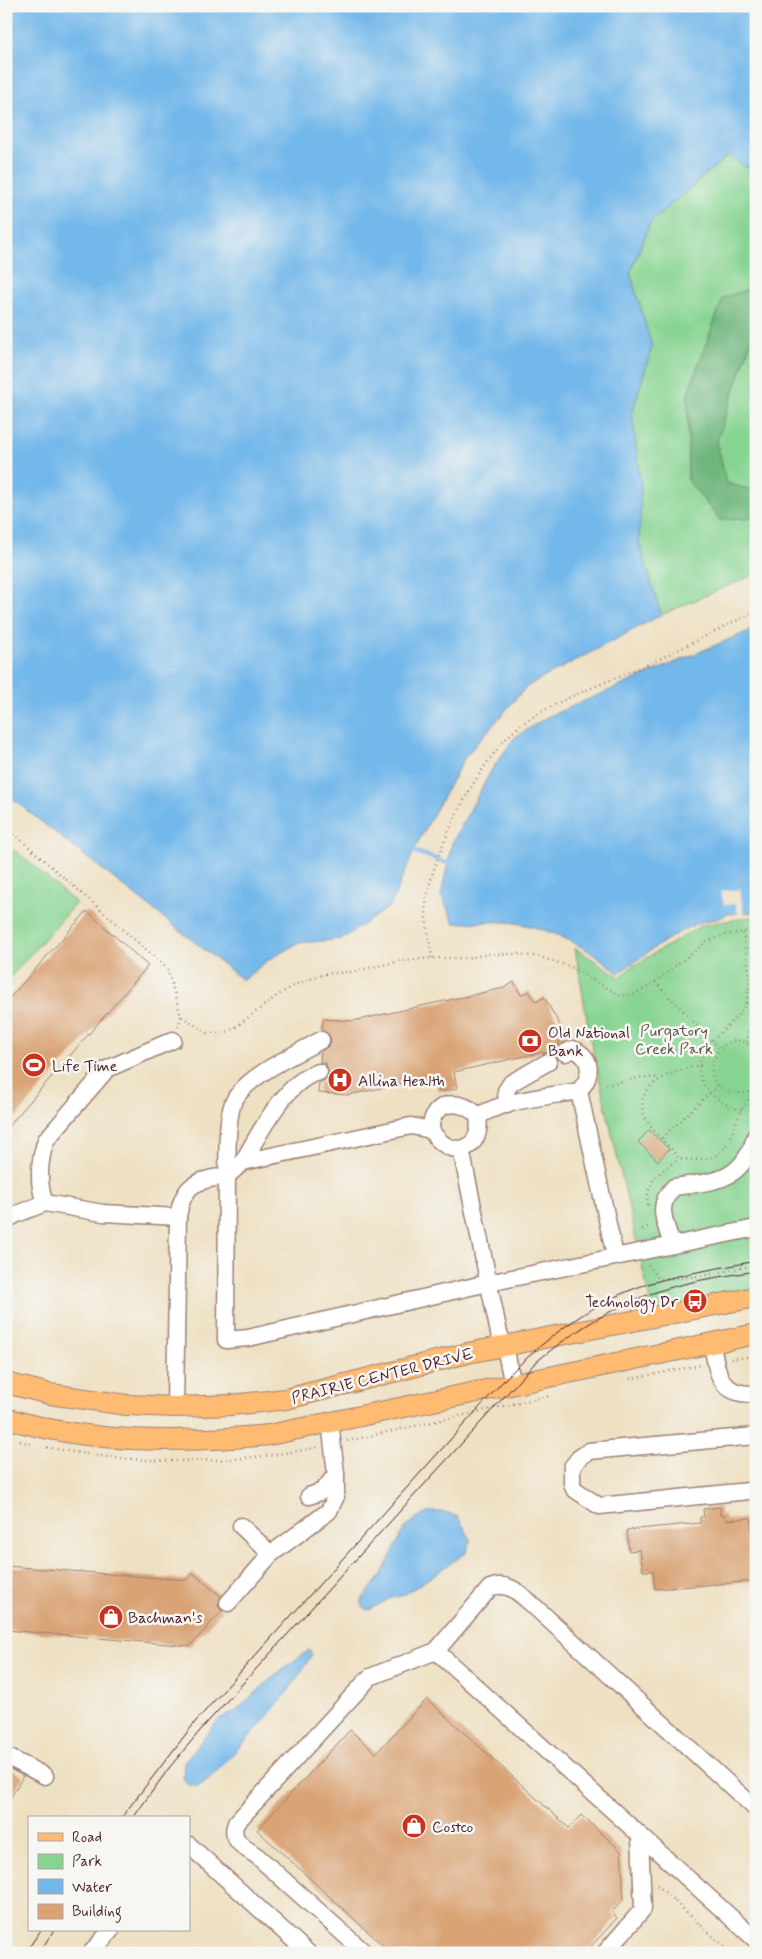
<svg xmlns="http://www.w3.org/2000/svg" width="762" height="1959" viewBox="0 0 762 1959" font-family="Mynerve,sans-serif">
  <rect width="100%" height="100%" fill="#f6f6f2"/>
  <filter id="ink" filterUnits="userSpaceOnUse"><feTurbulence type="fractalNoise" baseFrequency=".02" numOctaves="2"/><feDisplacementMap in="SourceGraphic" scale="10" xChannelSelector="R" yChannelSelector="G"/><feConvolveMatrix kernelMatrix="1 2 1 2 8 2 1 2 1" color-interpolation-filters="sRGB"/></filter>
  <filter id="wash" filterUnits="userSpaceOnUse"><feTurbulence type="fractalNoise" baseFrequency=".0096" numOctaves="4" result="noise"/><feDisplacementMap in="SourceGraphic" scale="20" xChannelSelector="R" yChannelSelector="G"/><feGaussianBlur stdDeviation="1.12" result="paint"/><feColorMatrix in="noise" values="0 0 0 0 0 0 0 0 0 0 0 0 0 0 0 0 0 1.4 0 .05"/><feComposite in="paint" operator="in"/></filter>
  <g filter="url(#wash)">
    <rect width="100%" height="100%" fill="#eee0c2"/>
    <!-- green -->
    <g fill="#87d492" stroke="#687a5e">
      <path d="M727,156L756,172V286L723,298L688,393V481L720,520L756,518V574L661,615L639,542L632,412L652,347L630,273L650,223Z"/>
      <path d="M756,339V491L726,483L717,441L750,344Z"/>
      <path d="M15,850L76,903L6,982V860Z"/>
      <path d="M756,916V1289L652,1309L590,1038L575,948L620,977L633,966L702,925Z"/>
    </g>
    <!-- forest -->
    <path fill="#6db67c" stroke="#5c6a54" d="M756,286V339L750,344L717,441L726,483L756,491V518L720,520L688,481V393L723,298Z"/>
    <!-- water -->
    <g fill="#73b8ea" stroke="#5e6c8a">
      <path d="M6,6H756V172L727,156L650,223L630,273L652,347L632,412L641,488L639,542L661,615L526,687L465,757L418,842L390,906L342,939L298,943L268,960L243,980L6,794Z"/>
      <path d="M756,628V912L726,914C719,921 710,919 701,922C671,934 645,955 618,973C590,947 546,926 508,922C491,921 472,923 454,923L441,895L452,843L491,771L514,738L547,717Z"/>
      <path d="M430,1512H445L458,1517L471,1540L466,1553L404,1595L389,1599L369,1610L363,1607L361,1601L382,1574L404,1529L416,1518Z"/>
      <path d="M309,1650L312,1654C291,1691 263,1723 234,1753C222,1765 212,1778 198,1787L187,1784L183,1778L184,1762L220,1718L236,1711L275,1675Z"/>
    </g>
    <!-- pier -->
    <path fill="#eee0c2" d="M740,889L744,915H738L736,904L724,905L721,891Z"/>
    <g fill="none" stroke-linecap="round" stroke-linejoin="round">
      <!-- stream -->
      <path stroke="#73b8ea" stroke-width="4.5" d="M414,851L447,863"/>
    </g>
    <g id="blocks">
      <!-- building -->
      <g fill="#d9a374">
        <path d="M87,911L148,966L6,1129V1002Z"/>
        <path d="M514,982L521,995L529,991L536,1002L544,997L567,1038L559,1042L556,1056L543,1052L454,1072L457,1088L448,1091H438L436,1076L349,1095L318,1093L319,1083L327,1079L329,1073L326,1064L320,1062L321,1052L329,1046L331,1041L329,1035L322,1030L323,1019L353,1021L504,988Z"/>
        <path d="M649,1130L669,1149L658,1161L638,1142Z"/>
        <path d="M720,1507V1515H725L726,1520L751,1518L756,1581L655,1589L653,1571H643L640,1550L629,1551L627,1530L700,1523V1517H704L703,1509Z"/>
        <path d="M6,1566L186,1580L193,1573L221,1596L218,1606L222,1611L190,1646L6,1630Z"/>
        <path d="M427,1699L569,1828L581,1815L621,1851L624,1899L612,1912L617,1918L585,1953H391L257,1830L350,1730L376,1753Z"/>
        <path d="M6,1767L23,1776L6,1806Z"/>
      </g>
    </g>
  </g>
  <g filter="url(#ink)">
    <use href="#blocks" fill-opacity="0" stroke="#9c8076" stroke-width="1"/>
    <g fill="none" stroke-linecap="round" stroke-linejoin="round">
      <defs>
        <g id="minor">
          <path d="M565,1053L573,1049C594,1058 592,1077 579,1091"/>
          <path d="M507,1105L506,1091L511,1083L548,1062"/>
          <path d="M431,1130C449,1161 484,1152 478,1116"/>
          <path d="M461,1149L499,1333L505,1347L513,1385"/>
          <path d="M243,1162C258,1135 287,1079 319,1072"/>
          <path d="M45,1203C37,1182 39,1161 46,1140L107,1069L173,1040"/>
          <path d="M6,1220L17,1214L45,1203L103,1213L178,1217"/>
          <path d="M672,1245C665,1221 655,1206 674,1187C715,1181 742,1183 756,1135"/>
          <path d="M615,1256L579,1091C546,1097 507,1099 478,1116C459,1096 430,1102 431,1130L411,1126L243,1162L227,1176L226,1340L248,1338L488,1283L756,1228"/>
          <path d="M712,1343C717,1373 719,1396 756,1394"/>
          <path d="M175,1407L178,1217C183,1184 196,1180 227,1176C228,1154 226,1127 232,1106C240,1078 297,1054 321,1040"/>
          <path d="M749,1491L599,1506L574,1489L572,1483V1467L579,1458L589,1451L756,1436"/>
          <path d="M309,1496L323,1491L336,1474L330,1422"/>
          <path d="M241,1526L271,1554"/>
          <path d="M228,1603L271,1554L329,1511L336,1496V1474"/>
          <path d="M436,1651L756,1940"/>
          <path d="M6,1756L45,1776"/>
          <path d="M189,1845L308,1953"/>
          <path d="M91,1953L111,1930"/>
          <path d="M365,1953L257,1856C244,1847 229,1840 236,1823L370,1677L436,1651L490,1588C509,1580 521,1595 535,1607L756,1809"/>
          <path d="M605,1953L643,1909L640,1836"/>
        </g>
        <g id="major">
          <path d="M6,1383L50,1394L127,1405L175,1407L232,1405L286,1399L468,1353L756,1297"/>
          <path d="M6,1418C90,1444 182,1443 269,1435L756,1334"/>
        </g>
      </defs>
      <!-- minor casing -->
      <use href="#minor" stroke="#9c8076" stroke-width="19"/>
      <!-- major casing -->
      <use href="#major" stroke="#9c8076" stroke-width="22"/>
      <!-- path -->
      <g stroke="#9c8076" stroke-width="2.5" stroke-dasharray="1 4" stroke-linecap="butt">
        <path d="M6,827L167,968L181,1016L208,1033H224L233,1029L278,995L297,984L324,974L350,972L401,961L432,958H468L489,954H520L540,957L569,966L621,996L635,994L655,982L706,942L725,935L756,930"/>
        <path d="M432,958C430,941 425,922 426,905C430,856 481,755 520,726C553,701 595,687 633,671C674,653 715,631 756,611"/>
        <path d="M655,982L719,1048"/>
        <path d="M746,1003L756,1014"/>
        <path d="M178,1027L181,1016"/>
        <path d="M746,1042L750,1029L756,1021"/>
        <path d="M750,1054L755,1049"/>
        <path d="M701,1065C673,1071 624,1086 649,1124C657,1137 671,1146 679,1159C745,1166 722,1123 756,1091"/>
        <path d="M606,1085L642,1077L659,1078"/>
        <path d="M755,1091C680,1108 718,1009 756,1051"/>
        <path d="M741,1110C726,1106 713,1098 704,1085C682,1048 739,1028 746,1001C753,978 745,953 743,929"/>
        <path d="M662,1138L717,1086"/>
        <path d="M648,1205C644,1181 662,1171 679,1159"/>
        <path d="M638,1232L651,1225"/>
        <path d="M648,1265L659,1279L701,1276L756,1265"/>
        <path d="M731,1359L756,1356"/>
        <path d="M630,1379L701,1365"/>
        <path d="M20,1441L31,1444"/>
        <path d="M347,1441L549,1396"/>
        <path d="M47,1447C135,1466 231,1465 319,1447"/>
        <path d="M657,1885L731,1953"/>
      </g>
      <!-- minor -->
      <use href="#minor" stroke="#fff" stroke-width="16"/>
      <!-- major -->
      <use href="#major" stroke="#febb71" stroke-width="20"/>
      <!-- tram -->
      <g stroke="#4a1f2b" stroke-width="1">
        <path d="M121,1818L196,1721L506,1378C548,1336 594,1300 651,1283C685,1273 721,1268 756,1261"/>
        <path d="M133,1818L169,1768L204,1726L535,1363C579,1326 628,1297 684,1284C707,1278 732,1275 756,1271"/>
        <path d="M25,1953L41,1930"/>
        <path d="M39,1953L54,1930"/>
      </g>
    </g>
  </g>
  <!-- icons -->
  <defs>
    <symbol id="bank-disc" viewBox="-11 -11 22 22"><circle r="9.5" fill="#c8321e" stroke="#f6f6f2"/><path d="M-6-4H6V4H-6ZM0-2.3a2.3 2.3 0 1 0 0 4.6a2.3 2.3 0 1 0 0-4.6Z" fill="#fff"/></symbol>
    <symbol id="stadium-disc" viewBox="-11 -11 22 22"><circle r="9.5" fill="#c8321e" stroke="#f6f6f2"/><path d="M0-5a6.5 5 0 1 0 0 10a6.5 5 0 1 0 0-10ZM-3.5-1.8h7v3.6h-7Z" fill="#fff"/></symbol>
    <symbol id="hospital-disc" viewBox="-11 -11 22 22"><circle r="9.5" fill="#c8321e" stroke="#f6f6f2"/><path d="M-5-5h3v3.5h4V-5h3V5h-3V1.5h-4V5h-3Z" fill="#fff"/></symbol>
    <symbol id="bus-disc" viewBox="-11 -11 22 22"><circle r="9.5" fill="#c8321e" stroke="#f6f6f2"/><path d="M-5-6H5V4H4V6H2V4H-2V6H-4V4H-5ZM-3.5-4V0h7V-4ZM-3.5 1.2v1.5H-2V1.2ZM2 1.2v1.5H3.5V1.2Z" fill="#fff"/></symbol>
    <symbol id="shop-disc" viewBox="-11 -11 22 22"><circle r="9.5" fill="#c8321e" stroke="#f6f6f2"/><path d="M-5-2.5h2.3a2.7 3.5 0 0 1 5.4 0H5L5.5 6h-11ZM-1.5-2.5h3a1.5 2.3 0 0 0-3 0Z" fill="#fff"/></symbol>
  </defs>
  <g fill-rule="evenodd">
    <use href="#bank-disc" x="516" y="1027" width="28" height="28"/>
    <use href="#stadium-disc" x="20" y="1051" width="28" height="28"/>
    <use href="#hospital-disc" x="326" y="1066" width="28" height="28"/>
    <use href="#bus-disc" x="681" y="1287" width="28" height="28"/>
    <use href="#shop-disc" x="97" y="1603" width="28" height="28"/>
    <use href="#shop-disc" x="400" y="1812" width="28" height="28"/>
  </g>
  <g text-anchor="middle" stroke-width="5" stroke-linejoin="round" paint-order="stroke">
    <!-- park labels -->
    <g font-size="16" fill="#5c554a" stroke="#f6f6f2">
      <text x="674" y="1036">Purgatory<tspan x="674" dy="18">Creek Park</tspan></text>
    </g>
    <!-- poi labels -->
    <g font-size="16" fill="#4a1f2b" stroke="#f6f6f2" text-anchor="start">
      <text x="548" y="1038">Old National<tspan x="548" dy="18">Bank</tspan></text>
      <text x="52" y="1071">Life Time</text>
      <text x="358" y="1086">Allina Health</text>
      <text x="678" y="1307" text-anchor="end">Technology Dr</text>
      <text x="128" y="1623">Bachman's</text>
      <text x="432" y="1832">Costco</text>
    </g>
    <!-- street labels -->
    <g font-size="16" fill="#4a1f2b" stroke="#f6f6f2">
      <text transform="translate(382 1375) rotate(-14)" y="6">PRAIRIE CENTER DRIVE</text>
    </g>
  </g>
  <!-- margin -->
  <rect width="762" height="1959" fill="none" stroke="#f6f6f2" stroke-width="25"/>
  <!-- legend -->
  <rect x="28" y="1816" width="162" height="115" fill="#f6f6f2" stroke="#b1a0a2"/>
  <rect x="38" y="1833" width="25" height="8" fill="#febb71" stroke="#b1a0a2"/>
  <text x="72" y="1842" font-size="15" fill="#4a1f2b">Road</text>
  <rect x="38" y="1854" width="25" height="15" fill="#87d492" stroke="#b1a0a2"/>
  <text x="72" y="1866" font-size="15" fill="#4a1f2b">Park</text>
  <rect x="38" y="1879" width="25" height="15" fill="#73b8ea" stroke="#b1a0a2"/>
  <text x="72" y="1892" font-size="15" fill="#4a1f2b">Water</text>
  <rect x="38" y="1904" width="25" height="15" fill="#d9a374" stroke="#b1a0a2"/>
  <text x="72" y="1916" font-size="15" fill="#4a1f2b">Building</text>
</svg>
